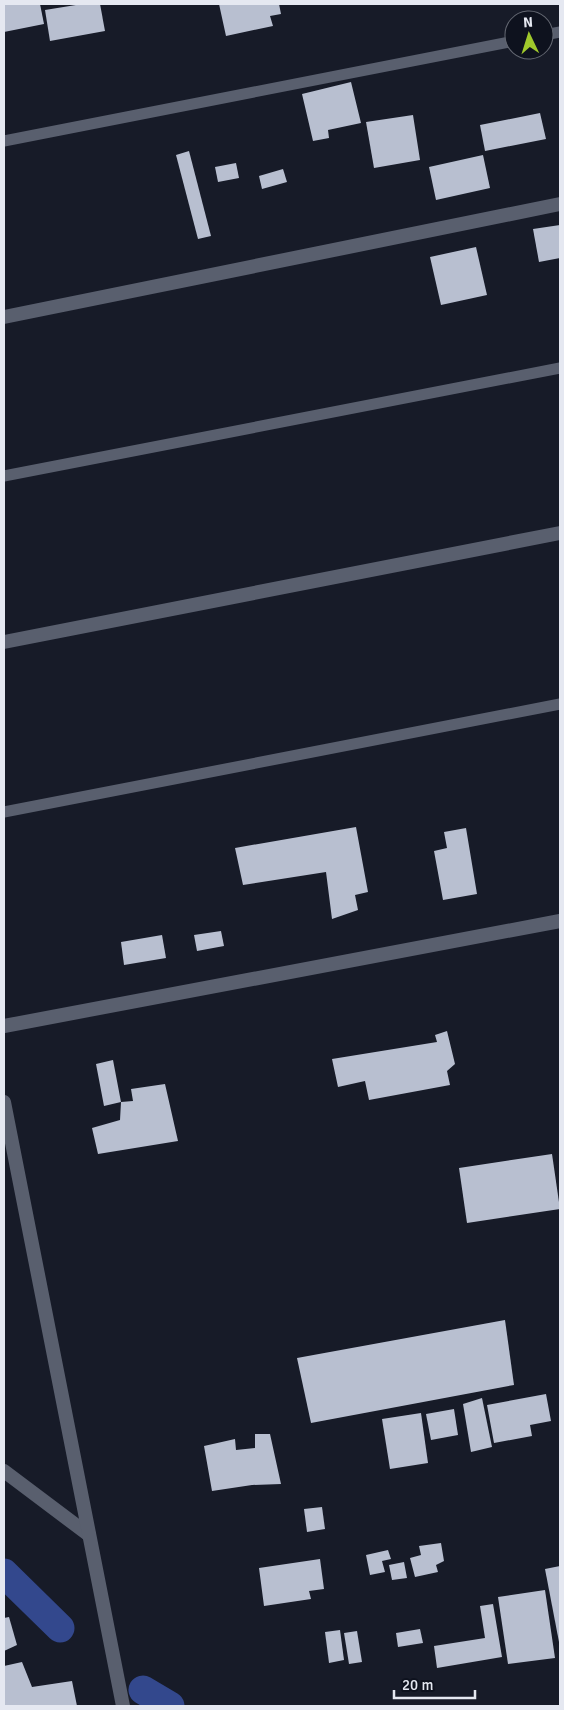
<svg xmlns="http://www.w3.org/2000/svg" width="564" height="1710" viewBox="0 0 564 1710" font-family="Signika,sans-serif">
  <rect width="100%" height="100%" fill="#171b28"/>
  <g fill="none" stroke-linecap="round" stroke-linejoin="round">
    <!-- canal -->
    <g stroke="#33488d" stroke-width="29">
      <path d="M4,1573L60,1628"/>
      <path d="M143,1690L170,1706"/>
    </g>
  </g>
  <!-- building -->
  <g fill="#b8bfd0">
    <path d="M4,4H40L44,24L4,32Z"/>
    <path d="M82,4H100L105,31L50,41L45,10Z"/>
    <path d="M219,4H279L281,14L270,16L273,26L226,36Z"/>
    <path d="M351,82L361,123L328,130L329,138L313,141L302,94Z"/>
    <path d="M540,113L546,139L485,151L480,125Z"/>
    <path d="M413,115L420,160L374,168L366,122Z"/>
    <path d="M189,151L211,236L198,239L176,155Z"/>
    <path d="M483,155L490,188L436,200L429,167Z"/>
    <path d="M236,163L239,178L218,182L215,167Z"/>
    <path d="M283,169L287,182L262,189L259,176Z"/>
    <path d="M560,225V258L539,262L533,229Z"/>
    <path d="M476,247L487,295L441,305L430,257Z"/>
    <path d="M356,827L368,892L355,895L358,910L332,919L326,872L243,885L235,848Z"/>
    <path d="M466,828L477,894L443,900L434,851L447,848L444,832Z"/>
    <path d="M221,931L224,946L197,951L194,935Z"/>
    <path d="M162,935L166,958L124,965L121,942Z"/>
    <path d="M447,1031L455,1064L447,1071L450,1085L369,1100L365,1081L338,1087L332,1059L437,1042L435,1035Z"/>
    <path d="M113,1060L121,1102L133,1101L131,1089L165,1084L178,1141L98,1154L92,1128L120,1120L121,1102L104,1106L96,1064Z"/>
    <path d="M552,1154L560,1209L467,1223L459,1168Z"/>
    <path d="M505,1320L514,1385L311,1423L297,1358Z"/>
    <path d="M546,1394L551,1421L530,1425L532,1436L494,1443L487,1405Z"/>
    <path d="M482,1398L492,1447L471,1452L463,1404Z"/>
    <path d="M454,1409L458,1435L431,1440L426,1414Z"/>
    <path d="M421,1413L428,1463L390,1469L382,1419Z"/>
    <path d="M255,1434H270L281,1484L252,1485L212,1491L204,1446L235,1439L236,1450L255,1448Z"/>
    <path d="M322,1507L325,1529L307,1532L304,1509Z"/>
    <path d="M441,1543L444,1561L436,1565L438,1572L415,1577L410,1558L421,1555L419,1546Z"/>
    <path d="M388,1550L391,1559L382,1561L385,1572L370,1575L366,1555Z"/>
    <path d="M320,1559L324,1589L309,1591L311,1599L264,1606L259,1568Z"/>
    <path d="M404,1562L407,1578L392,1580L389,1565Z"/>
    <path d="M560,1566V1642H559L545,1569Z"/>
    <path d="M545,1590L555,1658L508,1664L498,1597Z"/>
    <path d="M493,1604L502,1657L437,1668L434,1646L485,1638L480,1606Z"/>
    <path d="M9,1617L17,1645L4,1651V1618Z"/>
    <path d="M420,1629L423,1643L398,1647L396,1633Z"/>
    <path d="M340,1630L344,1660L329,1663L325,1632Z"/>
    <path d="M357,1631L362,1662L349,1664L344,1633Z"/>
    <path d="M22,1662L32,1687L72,1681L77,1706H4V1666Z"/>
  </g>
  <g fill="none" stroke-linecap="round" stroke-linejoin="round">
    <!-- service -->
    <g stroke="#595f6e" stroke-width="11">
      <path d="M544,35L560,32"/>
      <path d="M4,141L514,41"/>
      <path d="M4,476L560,368"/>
      <path d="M4,812L560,704"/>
    </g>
    <!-- minor -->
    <g stroke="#595f6e" stroke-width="14">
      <path d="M4,317L560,204"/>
      <path d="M4,642L560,533"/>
      <path d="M4,1026L560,921"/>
      <path d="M4,1471L89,1535"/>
    </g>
    <!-- tertiary -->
    <path stroke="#595f6e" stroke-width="14" d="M4,1102L123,1706"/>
  </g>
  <!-- border -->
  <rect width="564" height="1710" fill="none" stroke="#e5e8f1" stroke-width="10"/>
  <!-- north arrow -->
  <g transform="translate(529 35) rotate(356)"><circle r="24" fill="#0e121e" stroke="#646872"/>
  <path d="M0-4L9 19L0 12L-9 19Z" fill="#a0c92c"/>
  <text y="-8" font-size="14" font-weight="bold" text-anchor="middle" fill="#e5e8f1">N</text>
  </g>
  <!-- scale -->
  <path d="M394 1690v8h81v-8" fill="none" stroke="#e5e8f1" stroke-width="2.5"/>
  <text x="402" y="1690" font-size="15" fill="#e5e8f1" stroke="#0e121e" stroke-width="4" paint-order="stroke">20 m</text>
</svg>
